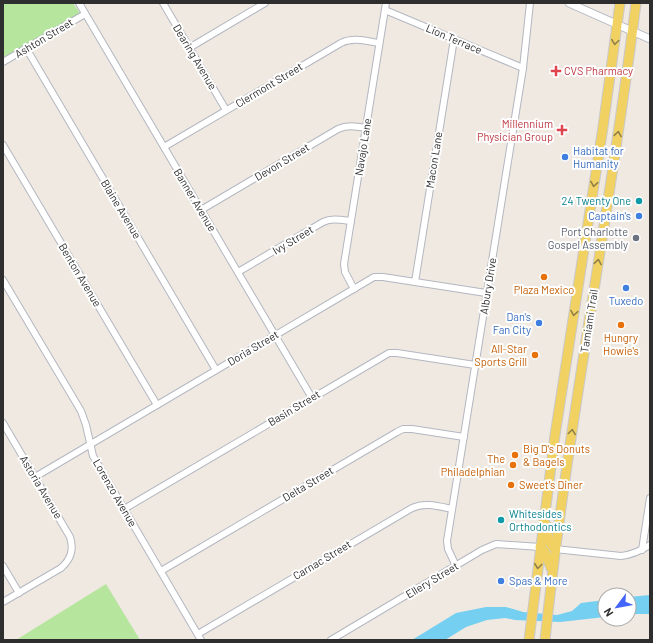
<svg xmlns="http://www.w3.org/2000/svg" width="653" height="643" viewBox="0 0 653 643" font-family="Barlow,sans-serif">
  <rect width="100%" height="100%" fill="#efe9e1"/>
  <!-- green -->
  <g fill="#b6e59e">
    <path d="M3,3H73L80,13L3,58Z"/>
    <path d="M106,584L140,640H16Z"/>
  </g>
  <!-- water -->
  <g fill="#75cff0">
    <path d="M650,595V614H629V597Z"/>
    <path d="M605,600V617L560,622L515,620L505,618L487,620L466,627L445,640H412L456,613L486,607H506L523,612L557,615L572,611L581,603Z"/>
  </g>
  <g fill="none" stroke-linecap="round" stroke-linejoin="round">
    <defs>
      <g id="minor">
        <path d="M79,3L312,398"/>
        <path d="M163,3L226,110"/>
        <path d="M385,10L523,68"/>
        <path d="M26,48L216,370"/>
        <path d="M189,48L265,3"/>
        <path d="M3,62L85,14"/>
        <path d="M3,145L157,405"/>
        <path d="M164,147L341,43C353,37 366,41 379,43"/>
        <path d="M201,210L338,129C347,125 355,126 366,128"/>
        <path d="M238,272L323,222C332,218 341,220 351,221"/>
        <path d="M3,280L81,411L86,425L93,456L201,640"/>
        <path d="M415,282L454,39"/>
        <path d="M354,289L345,272L344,264L386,3"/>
        <path d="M3,423L70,537C74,550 71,559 61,568L3,602"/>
        <path d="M35,477L374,277H383L486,293"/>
        <path d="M124,509L389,353H397L475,365"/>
        <path d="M555,549L621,556C632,555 640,551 650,545"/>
        <path d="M642,550L650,498"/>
        <path d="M3,566L19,593"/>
        <path d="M456,566L448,549L447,541L523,68L530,3"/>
        <path d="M161,571L397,432L403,429H412L464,437"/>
        <path d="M198,634L412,508C425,502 438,506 452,509"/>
        <path d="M331,640L482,550L496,544L540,547"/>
      </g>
      <path id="tertiary" d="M569,3L650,39"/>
      <g id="primary">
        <path d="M546,525L549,542L555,549"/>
        <path d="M540,547L545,552L551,568"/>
        <path d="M529,640L555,435L603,127L620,3"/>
        <path d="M545,640C567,427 610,216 636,3"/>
      </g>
    </defs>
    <!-- minor casing -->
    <use href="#minor" stroke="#b4b7c1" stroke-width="8"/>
    <!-- tertiary casing -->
    <use href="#tertiary" stroke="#b4b7c1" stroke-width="9"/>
    <!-- primary casing -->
    <use href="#primary" stroke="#c9c9c9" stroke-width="11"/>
    <!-- minor -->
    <use href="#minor" stroke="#fff" stroke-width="6"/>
    <!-- tertiary -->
    <use href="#tertiary" stroke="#fff" stroke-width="7"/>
    <!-- primary -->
    <use href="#primary" stroke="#f2d163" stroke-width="9"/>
  </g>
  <!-- one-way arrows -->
  <defs><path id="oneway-chevron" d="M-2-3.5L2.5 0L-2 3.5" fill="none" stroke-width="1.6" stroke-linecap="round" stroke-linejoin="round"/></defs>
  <g stroke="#908048">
    <use href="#oneway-chevron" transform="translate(615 42) rotate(98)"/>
    <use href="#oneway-chevron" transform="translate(618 134) rotate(-81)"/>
    <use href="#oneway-chevron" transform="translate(594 184) rotate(99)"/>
    <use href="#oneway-chevron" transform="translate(598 262) rotate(-81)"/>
    <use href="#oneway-chevron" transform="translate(574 313) rotate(99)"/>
    <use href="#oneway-chevron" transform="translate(572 432) rotate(-82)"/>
    <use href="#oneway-chevron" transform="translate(538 566) rotate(97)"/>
  </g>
  <!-- markers -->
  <g fill="#e0444e" stroke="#fff" stroke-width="1.5">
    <path d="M554 65h4v4h4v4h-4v4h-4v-4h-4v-4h4z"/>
    <path d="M560 124h4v4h4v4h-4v4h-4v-4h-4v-4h4z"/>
  </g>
  <g fill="#3f7fe0" stroke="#fff" stroke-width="1.5">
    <circle cx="565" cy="157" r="4"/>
    <circle cx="639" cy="216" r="4"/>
    <circle cx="626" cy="288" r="4"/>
    <circle cx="539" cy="323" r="4"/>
    <circle cx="501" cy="581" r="4"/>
  </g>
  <g fill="#0f9aa8" stroke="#fff" stroke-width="1.5">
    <circle cx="639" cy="201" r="4"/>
    <circle cx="501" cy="520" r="4"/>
  </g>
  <circle fill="#6b7280" stroke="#fff" stroke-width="1.5" cx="636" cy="238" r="4"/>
  <g fill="#e8710a" stroke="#fff" stroke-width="1.5">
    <circle cx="544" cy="277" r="4"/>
    <circle cx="621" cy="325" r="4"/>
    <circle cx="535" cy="355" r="4"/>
    <circle cx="515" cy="455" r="4"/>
    <circle cx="513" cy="465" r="4"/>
    <circle cx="511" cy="485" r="4"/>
  </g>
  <g text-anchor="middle" stroke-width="4" stroke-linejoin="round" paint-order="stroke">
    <!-- street labels -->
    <g font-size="11" fill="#2e2e2e" stroke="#fff">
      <text transform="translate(44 38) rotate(-31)" y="4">Ashton Street</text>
      <text transform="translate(454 39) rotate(23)" y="4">Lion Terrace</text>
      <text transform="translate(195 57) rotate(59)" y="4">Dearing Avenue</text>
      <text transform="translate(269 85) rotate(-31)" y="4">Clermont Street</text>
      <text transform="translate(363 147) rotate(-81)" y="4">Navajo Lane</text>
      <text transform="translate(434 160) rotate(-81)" y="4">Macon Lane</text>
      <text transform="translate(282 162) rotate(-31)" y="4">Devon Street</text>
      <text transform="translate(195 200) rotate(59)" y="4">Banner Avenue</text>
      <text transform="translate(121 209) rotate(59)" y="4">Blaine Avenue</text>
      <text transform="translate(293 240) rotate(-31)" y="4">Ivy Street</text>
      <text transform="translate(80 275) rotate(59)" y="4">Benton Avenue</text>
      <text transform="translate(488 286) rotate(-81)" y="4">Albury Drive</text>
      <text transform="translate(589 321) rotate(-81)" y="4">Tamiami Trail</text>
      <text transform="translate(253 348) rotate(-31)" y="4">Doria Street</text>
      <text transform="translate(294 408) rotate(-31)" y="4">Basin Street</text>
      <text transform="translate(308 484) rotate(-31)" y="4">Delta Street</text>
      <text transform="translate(41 487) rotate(59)" y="4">Astoria Avenue</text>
      <text transform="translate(115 493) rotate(60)" y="4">Lorenzo Avenue</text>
      <text transform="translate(322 560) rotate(-31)" y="4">Carnac Street</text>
      <text transform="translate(432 580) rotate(-31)" y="4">Ellery Street</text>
    </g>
    <!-- health labels -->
    <g font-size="11" fill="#be3a42" stroke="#fff" text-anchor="start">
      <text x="564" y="75">CVS Pharmacy</text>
      <text x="553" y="128" text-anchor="end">Millennium<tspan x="553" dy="13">Physician Group</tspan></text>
    </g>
    <!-- shop labels -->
    <g font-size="11" fill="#366cbe" stroke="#fff" text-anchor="start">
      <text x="573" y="155">Habitat for<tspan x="573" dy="13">Humanity</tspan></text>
      <text x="631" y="220" text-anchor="end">Captain's</text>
      <text x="626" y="305" text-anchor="middle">Tuxedo</text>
      <text x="531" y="321" text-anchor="end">Dan's<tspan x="531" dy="13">Fan City</tspan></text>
      <text x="509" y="585">Spas &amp; More</text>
    </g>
    <!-- culture labels -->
    <g font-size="11" fill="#0d838f" stroke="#fff" text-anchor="end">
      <text x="631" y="205">24 Twenty One</text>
      <text x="509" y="518" text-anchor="start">Whitesides<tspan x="509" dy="13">Orthodontics</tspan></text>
    </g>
    <!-- worship labels -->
    <g font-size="11" fill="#5b616d" stroke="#fff" text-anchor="end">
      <text x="628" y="236">Port Charlotte<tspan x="628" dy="13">Gospel Assembly</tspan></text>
    </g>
    <!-- food labels -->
    <g font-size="11" fill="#c56008" stroke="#fff">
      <text x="544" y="294">Plaza Mexico</text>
      <text x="621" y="342">Hungry<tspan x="621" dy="13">Howie's</tspan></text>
      <text x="527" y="353" text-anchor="end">All-Star<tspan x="527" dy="13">Sports Grill</tspan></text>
      <text x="523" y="453" text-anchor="start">Big D's Donuts<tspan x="523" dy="13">&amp; Bagels</tspan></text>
      <text x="505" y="463" text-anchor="end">The<tspan x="505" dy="13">Philadelphian</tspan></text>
      <text x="519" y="489" text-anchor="start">Sweet's Diner</text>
    </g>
  </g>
  <!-- border -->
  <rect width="653" height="643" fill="none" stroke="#2e2e2e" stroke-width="8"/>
  <!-- north arrow -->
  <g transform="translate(617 607) rotate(238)"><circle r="19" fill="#ffffff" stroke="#ababab"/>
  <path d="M0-3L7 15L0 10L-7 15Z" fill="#4264fb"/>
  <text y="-6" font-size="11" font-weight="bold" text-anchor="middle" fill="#2e2e2e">N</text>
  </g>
</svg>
